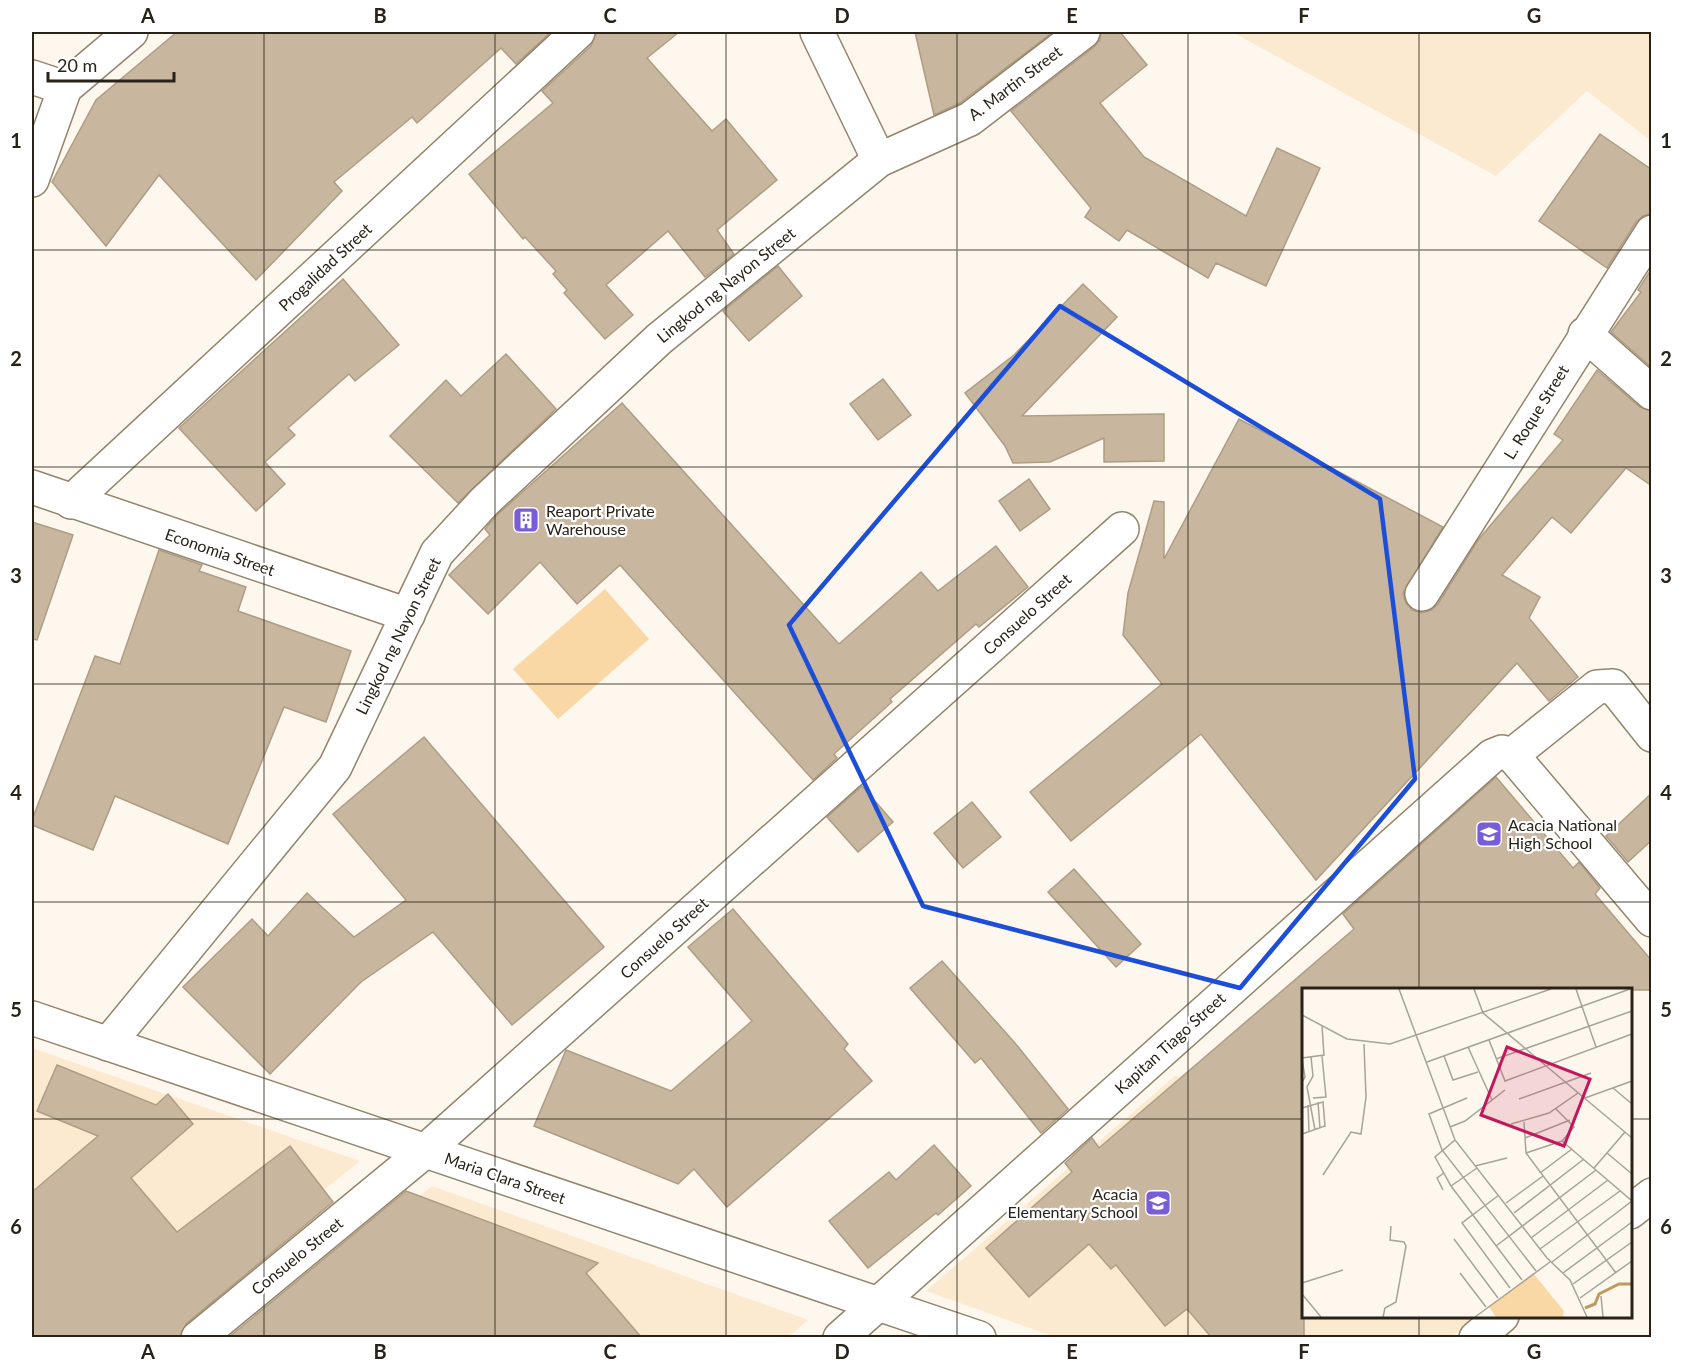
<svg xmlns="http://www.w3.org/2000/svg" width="1683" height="1369" viewBox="0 0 1683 1369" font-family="Lato,sans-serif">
  <rect width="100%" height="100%" fill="#fef7ed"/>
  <!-- built -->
  <g fill="#fcead0">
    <path d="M1232,32H1651V141L1587,91L1496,176Z"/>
    <path d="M32,1048L360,1161L140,1337L32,1338Z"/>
    <path d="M1176,1075L1292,1207L1304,1316L1475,1317L1451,1338L1055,1337L926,1291Z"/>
    <path d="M432,1186L808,1320L787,1338H242Z"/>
  </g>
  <!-- green -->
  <path fill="#f9d8a5" d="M605,589L649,639L558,719L513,669Z"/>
  <!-- building -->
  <g fill="#c8b79e" stroke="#ad9d84" stroke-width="1.5">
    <path d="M177,32H551L516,64L501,48L417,123L412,117L334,182L342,191L256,280L159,175L106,246L52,182L96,100Z"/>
    <path d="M596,32H679L647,58L712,131L726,119L777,180L717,230L734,254L705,277L668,231L606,285L633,315L605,339L564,293L567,290L553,274L556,271L525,237L523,239L469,174L553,103L542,91L591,46Z"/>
    <path d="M915,32H1053L960,103L934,115Z"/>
    <path d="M1101,32H1120L1147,65L1100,103L1144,157L1246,216L1277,148L1320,168L1266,286L1216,263L1208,278L1127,230L1119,241L1085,217L1091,208L1011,111L1094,47L1100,40Z"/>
    <path d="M1600,134L1652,170V213L1643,216L1636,222L1607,268L1539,221Z"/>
    <path d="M778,266L802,296L749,341L723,311Z"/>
    <path d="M1652,268V368L1611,332L1641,292L1638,290Z"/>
    <path d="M343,279L399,345L355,381L349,374L288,428L295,435L265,462L285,484L256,511L179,428Z"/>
    <path d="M1083,284L1117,317L1022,416L1164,414V461L1104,462V438L1050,462L1013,463L1005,446L965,393L1014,355Z"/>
    <path d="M506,354L556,409L458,503L390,436L446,380L461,396Z"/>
    <path d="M1597,370L1640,407L1652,411V486L1626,468L1571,533L1552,517L1502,575L1540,597L1529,618L1578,677L1549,701L1517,663L1316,880L1201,734L1071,841L1030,792L1162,684L1123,635L1128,593L1154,501L1164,502V559L1239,419L1443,527L1403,593L1406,603L1412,610L1422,613L1431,610L1438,604L1478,540L1563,440L1554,434Z"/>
    <path d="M883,379L911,415L878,440L850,404Z"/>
    <path d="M622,403L839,644L921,572L938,591L996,546L1028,587L979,627L976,624L890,699L892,702L834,754L837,758L813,780L620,565L577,604L540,562L488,614L449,575L490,535L485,529L498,514Z"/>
    <path d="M1029,479L1050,509L1020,531L999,501Z"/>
    <path d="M32,522L73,535L37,640L32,639Z"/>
    <path d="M159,550L202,565L199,571L246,587L238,611L351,651L326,722L284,707L228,844L115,796L93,850L32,825V820L95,656L120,664Z"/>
    <path d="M424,737L604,947L512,1025L433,932L361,982L270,1074L183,987L252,919L268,936L307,893L354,937L406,900L333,814Z"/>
    <path d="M1496,777L1573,868L1579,862L1600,888L1595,894L1652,961V990H1304V1338H1212L1187,1309L1165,1326L1116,1265L1111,1269L1089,1244L1029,1297L986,1248L1072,1172L1065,1163L1092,1138L1099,1148L1354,929L1343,914Z"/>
    <path d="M862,786L893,822L858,852L827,817Z"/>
    <path d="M1652,793V840L1628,862L1606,836Z"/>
    <path d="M972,802L1001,837L963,868L934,833Z"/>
    <path d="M1074,869L1141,944L1116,967L1048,892Z"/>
    <path d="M733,909L848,1044L844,1049L872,1081L727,1207L694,1169L678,1184L534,1126L566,1050L671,1091L752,1021L688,947Z"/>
    <path d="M942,961L1015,1043L1068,1109L1041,1133L981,1058L975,1063L910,988Z"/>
    <path d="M57,1065L156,1105L168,1094L193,1124L131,1178L177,1232L290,1146L333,1202L186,1324L180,1338H32V1192L98,1136L37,1111Z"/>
    <path d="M934,1145L971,1186L938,1215L936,1213L868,1268L829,1221L889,1172L896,1180Z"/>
    <path d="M406,1191L598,1263L586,1273L642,1338H228Z"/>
  </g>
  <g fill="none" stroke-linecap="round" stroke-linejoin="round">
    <defs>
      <g id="minor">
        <path d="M817,32L879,160"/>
        <path d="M32,77L65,88"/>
        <path d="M32,180L65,88L131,32"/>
        <path d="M1585,334L1652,393"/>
        <path d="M32,487L408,615"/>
        <path d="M71,502L578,32"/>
        <path d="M1422,594L1652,232"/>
        <path d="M1512,755L1597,687L1613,686L1652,735"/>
        <path d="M32,1018L979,1338"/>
        <path d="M108,1044L335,767L437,553L485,501L659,339L879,160L970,119L1083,32"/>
        <path d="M1630,1212L1652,1195"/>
        <path d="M198,1338L425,1151L1122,529"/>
        <path d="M840,1338L1492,756L1502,752L1512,755L1652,920"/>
        <path d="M1476,1338L1502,1316"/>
      </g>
    </defs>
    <!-- minor casing -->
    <use href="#minor" stroke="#93846c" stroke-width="36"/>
    <!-- minor -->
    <use href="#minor" stroke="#fff" stroke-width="33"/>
  </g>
  <!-- marked area -->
  <path fill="none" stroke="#1d4ed8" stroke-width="4.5" stroke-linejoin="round" d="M1060,306L1380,499L1415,779L1240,988L923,906L789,625Z"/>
  <!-- grid -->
  <path fill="none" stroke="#282218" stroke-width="1.5" stroke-opacity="0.55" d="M264,32V1338M495,32V1338M726,32V1338M957,32V1338M1188,32V1338M1419,32V990M32,250H1652M32,467H1652M32,684H1652M32,902H1652M32,1119H1304M1630,1119H1652M1419,1316V1338"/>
  <!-- icons -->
  <defs>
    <symbol id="building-square" viewBox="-11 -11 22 22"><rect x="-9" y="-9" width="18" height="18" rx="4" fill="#795dd7" stroke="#fff"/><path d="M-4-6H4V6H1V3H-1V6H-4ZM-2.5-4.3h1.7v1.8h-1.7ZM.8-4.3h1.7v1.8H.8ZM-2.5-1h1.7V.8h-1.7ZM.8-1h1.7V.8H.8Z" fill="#fff"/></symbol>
    <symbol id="school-square" viewBox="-11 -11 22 22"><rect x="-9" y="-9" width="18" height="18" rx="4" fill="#795dd7" stroke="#fff"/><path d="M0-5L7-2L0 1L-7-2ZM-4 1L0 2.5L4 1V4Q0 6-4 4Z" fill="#fff"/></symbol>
  </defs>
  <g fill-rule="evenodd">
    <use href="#building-square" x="511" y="505" width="30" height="30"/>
    <use href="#school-square" x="1474" y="819" width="30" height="30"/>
    <use href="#school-square" x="1143" y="1188" width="30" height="30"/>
  </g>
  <g text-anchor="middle" stroke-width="4.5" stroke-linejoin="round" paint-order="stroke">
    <!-- street labels -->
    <g font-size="16" fill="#282218" stroke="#fff">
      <text transform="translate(1015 83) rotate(-37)" y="6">A. Martin Street</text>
      <text transform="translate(325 267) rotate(-43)" y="6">Progalidad Street</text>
      <text transform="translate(726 285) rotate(-39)" y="6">Lingkod ng Nayon Street</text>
      <text transform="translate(1536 412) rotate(-58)" y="6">L. Roque Street</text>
      <text transform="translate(220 552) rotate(19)" y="6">Economia Street</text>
      <text transform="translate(1027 614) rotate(-42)" y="6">Consuelo Street</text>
      <text transform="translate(398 636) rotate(-64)" y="6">Lingkod ng Nayon Street</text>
      <text transform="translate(664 938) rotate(-42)" y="6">Consuelo Street</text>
      <text transform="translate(1170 1043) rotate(-42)" y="6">Kapitan Tiago Street</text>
      <text transform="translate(505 1178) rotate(19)" y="6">Maria Clara Street</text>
      <text transform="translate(297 1256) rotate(-39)" y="6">Consuelo Street</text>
    </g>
    <!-- poi labels -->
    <g font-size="16" fill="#282218" stroke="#fff" text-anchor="start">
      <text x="546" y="517">Reaport Private<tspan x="546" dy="18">Warehouse</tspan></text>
      <text x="1508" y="831">Acacia National<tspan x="1508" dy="18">High School</tspan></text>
      <text x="1138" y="1200" text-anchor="end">Acacia<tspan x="1138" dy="18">Elementary School</tspan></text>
    </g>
  </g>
  <!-- overview -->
  <g transform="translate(1302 988)">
    <rect width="330" height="330" fill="#fef7ed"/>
    <path d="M231,285L262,323L261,329H194L187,319Z" fill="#f9d8a5"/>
    <path fill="none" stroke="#be9a62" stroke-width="3" d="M283,320L293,316L297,306L317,296H330"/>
    <path fill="none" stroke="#a8a298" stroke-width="1.5" d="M97,1L153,152L245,270L268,292L285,329M172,1L181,25L330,150M274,1L294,59M0,27L45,51L88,56L249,1M187,52L203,93L330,46M166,59L190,112M142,68L151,92L176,84M9,69L11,88L5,99L13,142M0,70L22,67L20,38M0,71L3,89L0,94M194,71L330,23M125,74L328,1M311,100L330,116M11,110L24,109L20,68M165,110L127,126L140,162L234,283M283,110L330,93M217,111L289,85M16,114L18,140M6,117L7,144M0,120L21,114L23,138L0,146M222,134L224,165L314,285M209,136L247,125L276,105M148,139L163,133L203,102M223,150L268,132M153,152L133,169L149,198L220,292M224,165L260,153L272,139L253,120M305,165L330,186M173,178L205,170M292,180L323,144M238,185L270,161M21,187L49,144L59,146L64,109L62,56M149,198L175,180M141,202L135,190L142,185M197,207L160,235L208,300M204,215L241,188M212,225L282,171M229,250L306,192M152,251L196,310M194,258L294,182M238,261L318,203M250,274L330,213L260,153M158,285L184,319M261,285L330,234M0,295L41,282M271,296L330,254M0,306L19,329M299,308L301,329M278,310L330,273M81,329L83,320L94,314L104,258L102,254L88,252L89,238M173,329L248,274"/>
    <path fill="#c2185b" fill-opacity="0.15" stroke="#c2185b" stroke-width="3" d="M205,59L288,91L262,158L179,127Z"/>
    <rect width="330" height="330" fill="none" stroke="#282218" stroke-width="3"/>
  </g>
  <!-- border -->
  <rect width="1683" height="1369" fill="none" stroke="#ffffff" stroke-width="66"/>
  <!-- scale -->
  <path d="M48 72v9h126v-9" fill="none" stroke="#282218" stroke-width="3"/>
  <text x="57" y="72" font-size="18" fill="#282218" stroke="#ffffff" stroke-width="4.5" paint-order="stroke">20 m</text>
  <rect x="33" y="33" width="1617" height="1303" fill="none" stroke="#282218" stroke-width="2"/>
  <g font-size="20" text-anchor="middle" font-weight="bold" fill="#282218">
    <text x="148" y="23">A</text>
    <text x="380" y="23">B</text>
    <text x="610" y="23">C</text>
    <text x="842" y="23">D</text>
    <text x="1072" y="23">E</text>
    <text x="1304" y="23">F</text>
    <text x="1534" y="23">G</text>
    <text x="16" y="148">1</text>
    <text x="1666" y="148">1</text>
    <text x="16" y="366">2</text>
    <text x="1666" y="366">2</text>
    <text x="16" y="583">3</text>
    <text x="1666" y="583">3</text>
    <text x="16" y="800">4</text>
    <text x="1666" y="800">4</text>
    <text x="16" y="1017">5</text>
    <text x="1666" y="1017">5</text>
    <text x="16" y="1234">6</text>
    <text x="1666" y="1234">6</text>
    <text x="148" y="1359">A</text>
    <text x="380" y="1359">B</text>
    <text x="610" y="1359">C</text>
    <text x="842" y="1359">D</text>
    <text x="1072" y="1359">E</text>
    <text x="1304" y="1359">F</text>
    <text x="1534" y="1359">G</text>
  </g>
</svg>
